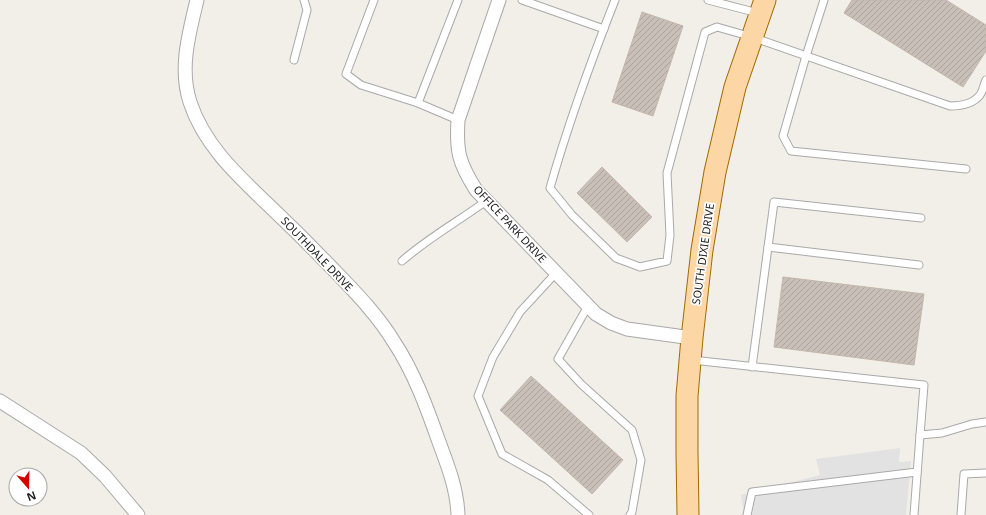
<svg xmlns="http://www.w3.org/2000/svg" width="986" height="515" viewBox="0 0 986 515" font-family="'Noto Sans',sans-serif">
  <defs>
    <pattern id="building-hatch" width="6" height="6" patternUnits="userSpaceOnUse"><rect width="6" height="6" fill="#c7bfb8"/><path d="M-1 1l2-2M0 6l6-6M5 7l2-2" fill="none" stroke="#aba49e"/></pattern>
  </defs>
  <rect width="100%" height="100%" fill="#f2efe9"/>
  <!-- parking -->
  <path fill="#e2e2e2" d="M900,448L899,462L911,461L906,515H744L741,495L820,475L816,459Z"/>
  <!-- building -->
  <g fill="url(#building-hatch)" stroke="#c4b6ab">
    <path d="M852,0H946L986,25V51L963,87L844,13Z"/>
    <path d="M642,12L683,26L653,116L612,102Z"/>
    <path d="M602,167L652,217L627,242L577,193Z"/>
    <path d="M783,277L924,294L914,365L774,347Z"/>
    <path d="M531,376L623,460L592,494L500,410Z"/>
  </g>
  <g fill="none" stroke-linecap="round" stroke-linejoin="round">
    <defs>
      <g id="lane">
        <path d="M374,0L346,74L361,85L418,103L458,120"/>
        <path d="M522,0L604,29"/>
        <path d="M615,0C591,61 568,124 550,188L572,215L616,258L640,267L667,261L670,235L667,173L705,32L717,27L752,37L950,106C960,106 973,104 980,95C983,91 984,84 986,80"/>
        <path d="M708,0L758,13"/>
        <path d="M824,0L806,56L783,136L791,151L966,169"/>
        <path d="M294,60L307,10L304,0"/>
        <path d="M418,103L458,0"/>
        <path d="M768,247L919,265"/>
        <path d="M402,261C428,238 459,221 486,201"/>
        <path d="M556,273L520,312L493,357L478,396L502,454L548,480L589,515"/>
        <path d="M588,306L558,359L581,384L632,430L641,460L632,512L630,515"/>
        <path d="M692,360L924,385L920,435"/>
        <path d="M752,367L774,202L921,218"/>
        <path d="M747,515L752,492L917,472"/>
        <path d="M914,515L920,435L942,433L972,424L986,422"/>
        <path d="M961,515L964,474L986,473"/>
      </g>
      <g id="street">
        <path d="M197,0C189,34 179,68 190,102C206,152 250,186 286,222C302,237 316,252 331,267C354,291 377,314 394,342C414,372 427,408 439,442C448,466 457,489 458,515"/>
        <path d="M499,0L458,120C456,152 459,163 476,190L596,314L611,323L627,329L692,338"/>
        <path d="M0,401L81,453L105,476L138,515"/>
      </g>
      <path id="primary" d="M688,515L687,453V396L692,338L702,250L715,172L735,87L765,0"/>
    </defs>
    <!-- lane casing -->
    <use href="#lane" stroke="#a9a9a9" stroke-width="9"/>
    <!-- street casing -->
    <use href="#street" stroke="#a9a9a9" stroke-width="15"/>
    <!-- primary casing -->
    <use href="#primary" stroke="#a06b00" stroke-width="23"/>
    <!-- lane -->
    <use href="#lane" stroke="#fff" stroke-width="7"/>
    <!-- street -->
    <use href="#street" stroke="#fff" stroke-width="13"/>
    <!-- primary -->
    <use href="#primary" stroke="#fcd6a4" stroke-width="21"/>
  </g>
  <g text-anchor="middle" stroke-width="3.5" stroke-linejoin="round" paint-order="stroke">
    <!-- street labels -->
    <g font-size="11" fill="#222" stroke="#fff">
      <text transform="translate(510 224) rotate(47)" y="4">OFFICE PARK DRIVE</text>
      <text transform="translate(317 254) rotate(46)" y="4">SOUTHDALE DRIVE</text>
      <text transform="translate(703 254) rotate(-82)" y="4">SOUTH DIXIE DRIVE</text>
    </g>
  </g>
  <!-- north arrow -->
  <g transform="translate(28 487) rotate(160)"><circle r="19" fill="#ffffff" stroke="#a7a7a7"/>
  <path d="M0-3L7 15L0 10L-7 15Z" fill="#d40000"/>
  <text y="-6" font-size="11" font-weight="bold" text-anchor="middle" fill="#222222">N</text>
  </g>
</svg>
